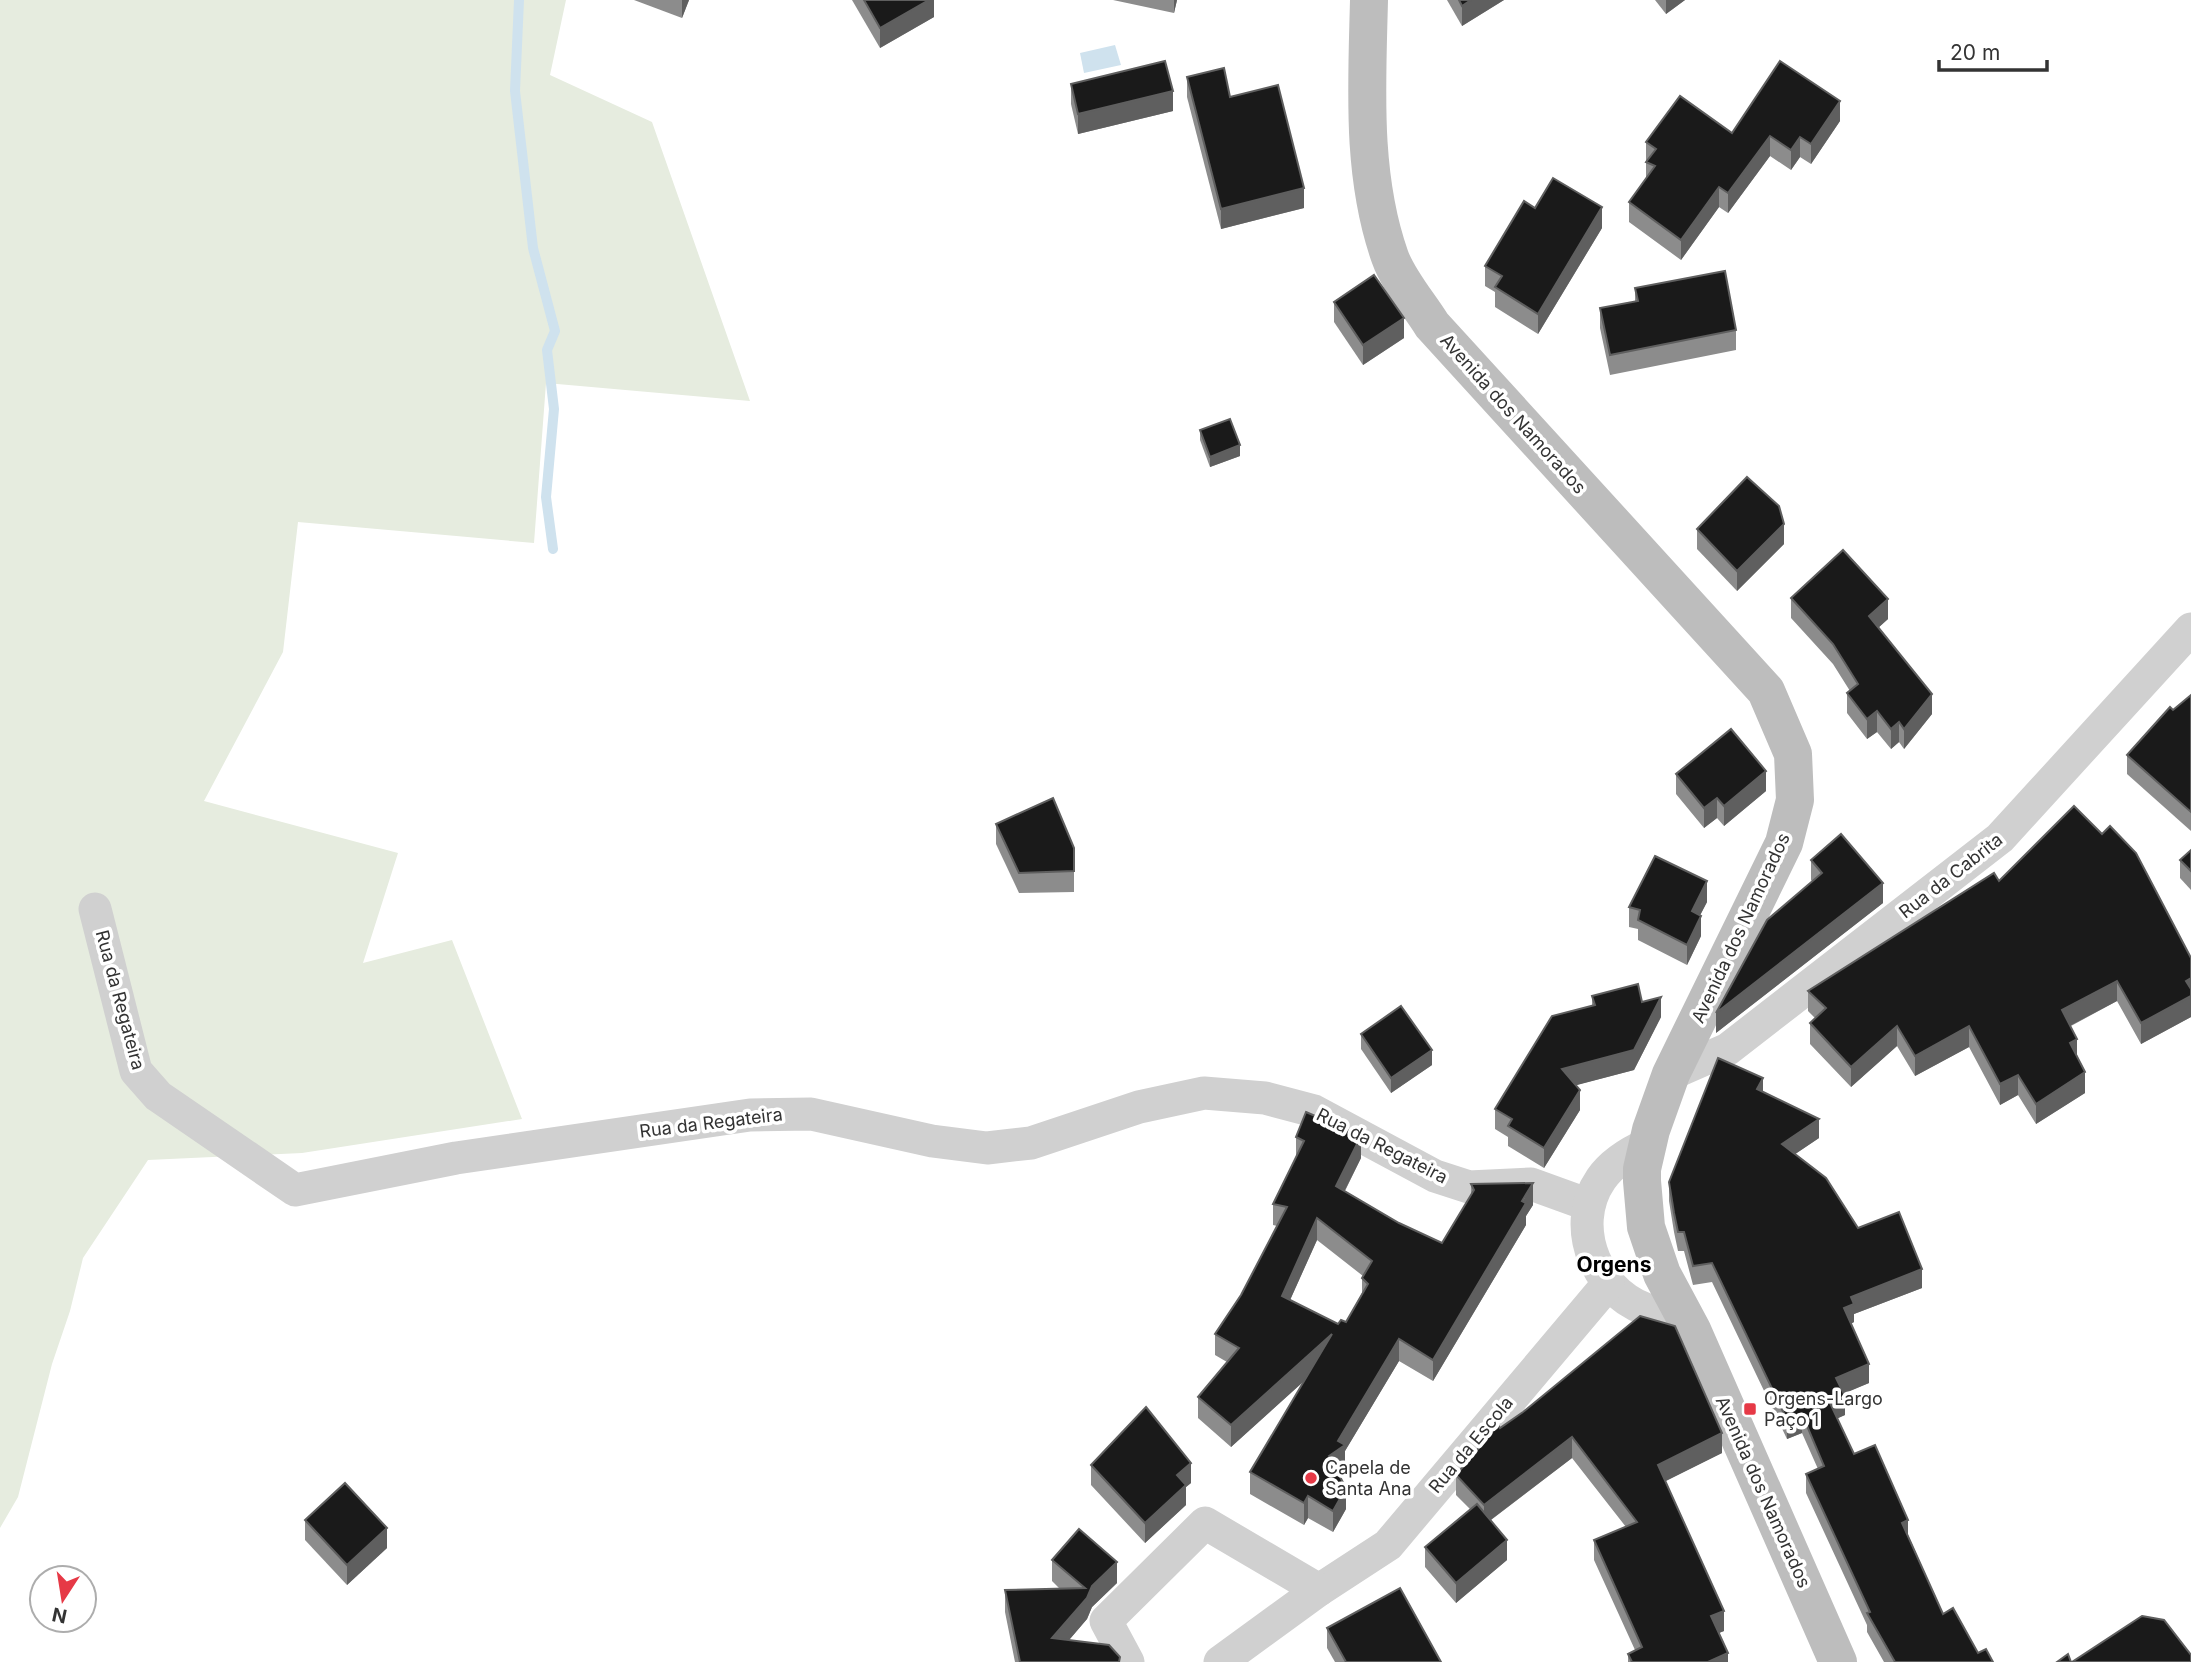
<svg xmlns="http://www.w3.org/2000/svg" width="2191" height="1662" viewBox="0 0 2191 1662" font-family="Inter,sans-serif">
  <rect width="100%" height="100%" fill="#fff"/>
  <!-- green -->
  <path fill="#e6ecdf" d="M0,0H566L550,75L652,122L750,401L546,383L534,543L298,522L283,652L204,801L398,853L363,963L452,940L522,1119L302,1153L148,1160L83,1258L70,1311L52,1364L18,1497L0,1528Z"/>
  <!-- water -->
  <path fill="#cfe2ee" d="M1115,45L1121,65L1084,73L1080,53Z"/>
  <g fill="none" stroke-linecap="round" stroke-linejoin="round">
    <!-- stream -->
    <path stroke="#cfe2ee" stroke-width="10" d="M519,0L515,91L533,248L555,331L547,350L554,409L546,497L553,549"/>
    <!-- street -->
    <g stroke="#d0d0d0" stroke-width="33">
      <path d="M95,909L136,1071L158,1096L295,1190L456,1158L750,1115L811,1114L932,1141L987,1148L1031,1143L1139,1107L1204,1093L1265,1098L1314,1111L1435,1176L1469,1187L1531,1184L1589,1205"/>
      <path d="M1671,1074L1728,1049L2000,838L2191,629"/>
      <path d="M1648,1144C1630,1152 1612,1163 1601,1179C1567,1228 1599,1300 1656,1312C1664,1314 1674,1313 1683,1314"/>
      <path d="M1319,1590L1388,1545L1608,1284"/>
      <path d="M1128,1662L1106,1621L1205,1523L1319,1590L1220,1662"/>
    </g>
    <!-- secondary -->
    <path stroke="#bdbdbd" stroke-width="38" d="M1369,0C1367,85 1361,175 1390,257C1398,280 1419,304 1432,325L1766,691L1793,754L1795,800L1784,843L1671,1074L1651,1130L1642,1169V1181L1646,1227L1662,1274L1692,1330L1838,1662"/>
  </g>
  <!-- wall -->
  <g fill="#8c8c8c" fill-rule="evenodd">
    <path d="M634,0H689L682,18Z"/>
    <path d="M852,0H934V17L880,48Z"/>
    <path d="M1113,0H1177L1174,13Z"/>
    <path d="M1447,0H1504L1462,26Z"/>
    <path d="M1655,0H1685L1666,14Z"/>
    <path d="M1187,77L1230,97L1304,208L1221,229L1187,97Z"/>
    <path d="M1071,84L1173,111L1078,134L1071,104Z"/>
    <path d="M1840,121L1811,164L1800,157L1791,170L1770,156L1728,213L1719,207L1681,260L1629,222V202L1646,178V142Z"/>
    <path d="M1535,208L1602,228L1538,334L1495,307V292L1485,286V266Z"/>
    <path d="M1635,288L1736,330V350L1610,375L1600,328V308L1635,302Z"/>
    <path d="M1334,302L1404,338L1363,365L1334,322Z"/>
    <path d="M1200,430L1240,456L1210,467L1200,440Z"/>
    <path d="M1697,529L1784,544L1737,591L1697,549Z"/>
    <path d="M1791,598L1888,619L1878,628L1932,714L1904,749L1899,742L1891,749L1877,732L1867,739L1847,713V693L1850,691L1833,664L1791,618Z"/>
    <path d="M2191,695V831L2127,774V755Z"/>
    <path d="M1676,774L1766,791L1724,826L1717,818L1704,828L1676,794Z"/>
    <path d="M996,824L1074,848V892L1019,893L996,844Z"/>
    <path d="M2191,850V890L2180,878V860Z"/>
    <path d="M1811,860L1883,903L1716,1033L1812,881L1811,880Z"/>
    <path d="M1999,881L2191,958V1017L2141,1044L2117,1001L2071,1026L2085,1093L2036,1124L2018,1095L2000,1105L1969,1047L1915,1076L1897,1046L1851,1087L1810,1044V1023L1815,1018L1808,1011V991Z"/>
    <path d="M1707,902L1700,915L1701,936L1687,965L1638,940V929L1629,927V907Z"/>
    <path d="M1592,996L1642,1002L1661,1017L1634,1070L1576,1085L1580,1110L1544,1168L1508,1146V1137L1495,1129V1109L1592,1006Z"/>
    <path d="M1361,1034L1432,1065L1391,1093L1361,1049Z"/>
    <path d="M1763,1092L1819,1138L1795,1154L1858,1228L1922,1288L1854,1314V1322L1851,1324L1869,1383L1844,1393L1845,1415L1837,1418L1854,1454L1908,1535L1943,1614L1978,1653L1993,1662H1884L1867,1632V1625L1806,1493V1474L1818,1469L1802,1433L1787,1439L1712,1282L1693,1285L1684,1251H1678L1674,1232L1669,1201V1182Z"/>
    <path d="M1296,1137L1361,1158L1345,1191L1399,1223L1442,1243L1471,1196V1184L1533,1205L1526,1216V1225L1433,1381L1399,1361L1345,1451V1467L1337,1472L1346,1509L1333,1532L1308,1518L1304,1525L1250,1494V1472L1305,1380L1231,1447L1198,1418V1397L1227,1362L1215,1355V1334L1241,1295L1277,1226L1273,1225V1204L1296,1158ZM1317,1240L1363,1276L1362,1278V1293L1346,1322L1338,1324L1290,1300Z"/>
    <path d="M1500,1428L1722,1453L1665,1481L1724,1631L1719,1633L1728,1662H1628V1654L1635,1650L1594,1560V1540L1626,1527L1572,1458L1491,1520L1507,1560L1456,1603L1425,1567V1547L1470,1509L1456,1495V1475Z"/>
    <path d="M1091,1465L1191,1483L1186,1487V1505L1145,1543L1091,1485Z"/>
    <path d="M305,1520L387,1548L347,1585L305,1540Z"/>
    <path d="M1052,1560L1117,1583L1092,1607L1087,1619L1069,1640L1120,1662H1015L1005,1612V1590L1060,1589L1052,1581Z"/>
    <path d="M1327,1628L1441,1662H1335L1327,1648Z"/>
  </g>
  <!-- shaded-wall -->
  <g fill="#5f5f5f">
    <path d="M682,0H689L682,18Z"/>
    <path d="M929,0H934V17L880,48V28Z"/>
    <path d="M1174,0H1177L1174,13Z"/>
    <path d="M1471,0H1504L1462,26V6Z"/>
    <path d="M1666,0H1685L1666,14Z"/>
    <path d="M1173,91V111L1078,134V114Z"/>
    <path d="M1840,101V121L1811,164V144Z"/>
    <path d="M1770,136V156L1728,213V193Z"/>
    <path d="M1800,137V157L1791,170V150Z"/>
    <path d="M1719,187V207L1681,260V240Z"/>
    <path d="M1304,188V208L1221,229V209Z"/>
    <path d="M1602,207V228L1538,334V314Z"/>
    <path d="M1404,318V338L1363,365V345Z"/>
    <path d="M1240,445V456L1210,467V457Z"/>
    <path d="M1784,524V544L1737,591V571Z"/>
    <path d="M1888,599V619L1869,636V616Z"/>
    <path d="M1932,694V714L1904,749V729Z"/>
    <path d="M1877,711V732L1867,739V719Z"/>
    <path d="M1899,722V742L1891,749V729Z"/>
    <path d="M1766,771V791L1724,826V806Z"/>
    <path d="M1717,798V818L1704,828V808Z"/>
    <path d="M1707,881V902L1692,931V911Z"/>
    <path d="M1883,883V903L1716,1033V1013Z"/>
    <path d="M1701,916V936L1687,965V945Z"/>
    <path d="M2191,978V1017L2141,1044V1023L2186,981Z"/>
    <path d="M2117,981V1001L2062,1030V1010Z"/>
    <path d="M1661,997V1017L1634,1070L1562,1089V1069Z"/>
    <path d="M1897,1026V1046L1851,1087V1067Z"/>
    <path d="M1969,1026V1047L1915,1076V1056Z"/>
    <path d="M2077,1039V1059L2070,1043Z"/>
    <path d="M1432,1050V1065L1391,1093V1078Z"/>
    <path d="M2085,1072V1093L2036,1124V1104Z"/>
    <path d="M2018,1075V1095L2000,1105V1084Z"/>
    <path d="M1763,1078V1097L1757,1089Z"/>
    <path d="M1580,1090V1110L1544,1168V1148Z"/>
    <path d="M1819,1119V1138L1782,1163V1144Z"/>
    <path d="M1361,1136V1158L1336,1208V1186Z"/>
    <path d="M1533,1183V1205L1526,1216V1225L1433,1381V1360Z"/>
    <path d="M1317,1218V1240L1282,1318V1296Z"/>
    <path d="M1922,1269V1288L1854,1314V1322L1844,1327V1308L1851,1297Z"/>
    <path d="M1332,1334V1356L1231,1447V1425Z"/>
    <path d="M1399,1339V1361L1345,1451V1467L1329,1478V1456Z"/>
    <path d="M1869,1364V1383L1836,1397V1378Z"/>
    <path d="M1845,1396V1415L1830,1422V1403Z"/>
    <path d="M1802,1414V1433L1787,1439V1420Z"/>
    <path d="M1722,1433V1453L1658,1485V1465Z"/>
    <path d="M1572,1437V1458L1484,1525V1505Z"/>
    <path d="M1191,1463V1483L1186,1487V1505L1145,1543V1523L1177,1475Z"/>
    <path d="M1346,1488V1509L1333,1532V1511Z"/>
    <path d="M1308,1496V1518L1304,1525V1503Z"/>
    <path d="M1908,1520V1539L1902,1523Z"/>
    <path d="M387,1528V1548L347,1585V1565Z"/>
    <path d="M1507,1540V1560L1456,1603V1583Z"/>
    <path d="M1117,1562V1583L1092,1607L1087,1619L1052,1660V1638L1092,1586Z"/>
    <path d="M1724,1611V1631L1711,1636V1616Z"/>
    <path d="M1728,1653V1662H1708Z"/>
  </g>
  <!-- building -->
  <g fill="#1a1a1a" stroke="#5f5f5f" stroke-width="2" fill-rule="evenodd">
    <path d="M864,0H929L880,28Z"/>
    <path d="M1459,0H1471L1462,6Z"/>
    <path d="M1165,61L1173,91L1078,114L1071,84Z"/>
    <path d="M1780,61L1840,101L1811,144L1800,137L1791,150L1770,136L1728,193L1719,187L1681,240L1629,202L1655,166L1646,162L1656,149L1646,142L1680,96L1732,133Z"/>
    <path d="M1224,68L1230,97L1278,85L1304,188L1221,209L1187,77Z"/>
    <path d="M1553,178L1602,207L1538,314L1495,287L1502,276L1485,266L1524,201L1535,208Z"/>
    <path d="M1725,271L1736,330L1610,355L1600,308L1638,301L1635,288Z"/>
    <path d="M1374,275L1404,318L1363,345L1334,302Z"/>
    <path d="M1230,419L1240,445L1210,457L1200,430Z"/>
    <path d="M1747,477L1779,506L1784,524L1737,571L1697,529Z"/>
    <path d="M1843,550L1888,599L1869,616L1932,694L1904,729L1899,722L1891,729L1877,711L1867,719L1847,693L1858,684L1833,644L1791,598Z"/>
    <path d="M2191,695V812L2127,755L2170,707L2173,710Z"/>
    <path d="M1731,729L1766,771L1724,806L1717,798L1704,808L1676,774Z"/>
    <path d="M1053,798L1074,848V871L1019,873L996,824Z"/>
    <path d="M2074,806L2102,834L2110,826L2136,853L2191,958V978L2186,981L2191,989V996L2141,1023L2117,981L2062,1010L2077,1039L2070,1043L2085,1072L2036,1104L2018,1075L2000,1084L1969,1026L1915,1056L1897,1026L1851,1067L1810,1023L1826,1008L1808,991L1994,873L1999,881Z"/>
    <path d="M1841,834L1883,883L1716,1013L1767,920L1822,873L1811,860Z"/>
    <path d="M2191,850V871L2180,860Z"/>
    <path d="M1655,856L1707,881L1692,911L1701,916L1687,945L1638,920L1640,910L1629,907Z"/>
    <path d="M1638,984L1642,1002L1661,997L1634,1050L1562,1069L1580,1090L1544,1148L1508,1126L1512,1119L1495,1109L1552,1016L1595,1005L1592,996Z"/>
    <path d="M1401,1006L1432,1050L1391,1078L1361,1034Z"/>
    <path d="M1718,1058L1763,1078L1757,1089L1819,1119L1782,1144L1826,1178L1858,1228L1899,1212L1922,1269L1851,1297L1854,1304L1844,1308L1869,1364L1836,1378L1845,1396L1830,1403L1854,1454L1875,1445L1908,1520L1902,1523L1943,1614L1953,1608L1978,1653L1986,1649L1993,1662H1895L1867,1613L1870,1612L1806,1474L1824,1466L1802,1414L1787,1420L1712,1263L1693,1266L1684,1232H1678L1674,1213L1669,1182Z"/>
    <path d="M1306,1112L1361,1136L1336,1186L1399,1223L1442,1243L1474,1190L1471,1184L1533,1183L1522,1201L1526,1203L1433,1360L1399,1339L1338,1441L1345,1445L1329,1456L1346,1488L1333,1511L1308,1496L1304,1503L1250,1472L1332,1334L1231,1425L1198,1397L1239,1348L1215,1334L1241,1295L1287,1207L1273,1204L1304,1141L1296,1137ZM1317,1218L1372,1261L1362,1278L1368,1284L1346,1322L1341,1320L1338,1324L1282,1296Z"/>
    <path d="M1640,1316L1675,1326L1722,1433L1658,1465L1724,1611L1711,1616L1728,1653L1708,1662H1632L1628,1654L1642,1647L1594,1540L1637,1522L1572,1437L1484,1505L1456,1475L1498,1425L1500,1428L1523,1412Z"/>
    <path d="M1146,1407L1191,1463L1177,1475L1186,1485L1145,1523L1091,1465Z"/>
    <path d="M345,1483L387,1528L347,1565L305,1520Z"/>
    <path d="M1477,1504L1507,1540L1456,1583L1425,1547Z"/>
    <path d="M1079,1529L1117,1562L1092,1586L1087,1598L1052,1638L1109,1645L1120,1657L1119,1662H1020L1005,1590L1085,1588L1052,1560Z"/>
    <path d="M1400,1588L1441,1662H1346L1327,1628Z"/>
    <path d="M2142,1616L2164,1620L2191,1655V1662H2072Z"/>
    <path d="M2068,1654L2071,1662H2057Z"/>
  </g>
  <!-- markers -->
  <g fill="#e63946" stroke="#fff" stroke-width="2.5">
    <rect x="1743" y="1402" width="14" height="14" rx="3.5"/>
    <circle cx="1311" cy="1478" r="7"/>
  </g>
  <g text-anchor="middle" stroke-width="7" stroke-linejoin="round" paint-order="stroke">
    <!-- street labels -->
    <g font-size="18" fill="#333" stroke="#fff">
      <text transform="translate(1513 414) rotate(48)" y="6">Avenida dos Namorados</text>
      <text transform="translate(1951 876) rotate(-38)" y="6">Rua da Cabrita</text>
      <text transform="translate(1741 928) rotate(-65)" y="6">Avenida dos Namorados</text>
      <text transform="translate(120 1000) rotate(75)" y="6">Rua da Regateira</text>
      <text transform="translate(711 1123) rotate(-7)" y="6">Rua da Regateira</text>
      <text transform="translate(1382 1146) rotate(27)" y="6">Rua da Regateira</text>
      <text transform="translate(1471 1445) rotate(-50)" y="6">Rua da Escola</text>
      <text transform="translate(1763 1492) rotate(66)" y="6">Avenida dos Namorados</text>
    </g>
    <!-- poi labels -->
    <g font-size="18" fill="#333" stroke="#fff" text-anchor="start">
      <text x="1764" y="1405">Orgens-Largo<tspan x="1764" dy="21">Paço 1</tspan></text>
      <text x="1325" y="1474">Capela de<tspan x="1325" dy="21">Santa Ana</tspan></text>
    </g>
    <!-- quarter labels -->
    <g font-size="21" font-weight="bold" fill="#000" stroke="#fff">
      <text x="1614" y="1272">Orgens</text>
    </g>
  </g>
  <!-- north arrow -->
  <g transform="translate(63 1599) rotate(192)"><circle r="33" fill="#ffffff" stroke="#adadad" stroke-width="2"/>
  <path d="M0-5L12 26L0 18L-12 26Z" fill="#e63946"/>
  <text y="-10" font-size="19" font-weight="bold" text-anchor="middle" fill="#333333">N</text>
  </g>
  <!-- scale -->
  <path d="M1939 60v10h108v-10" fill="none" stroke="#333333" stroke-width="3.5"/>
  <text x="1950" y="60" font-size="21" fill="#333333" stroke="#ffffff" stroke-width="5" paint-order="stroke">20 m</text>
</svg>
